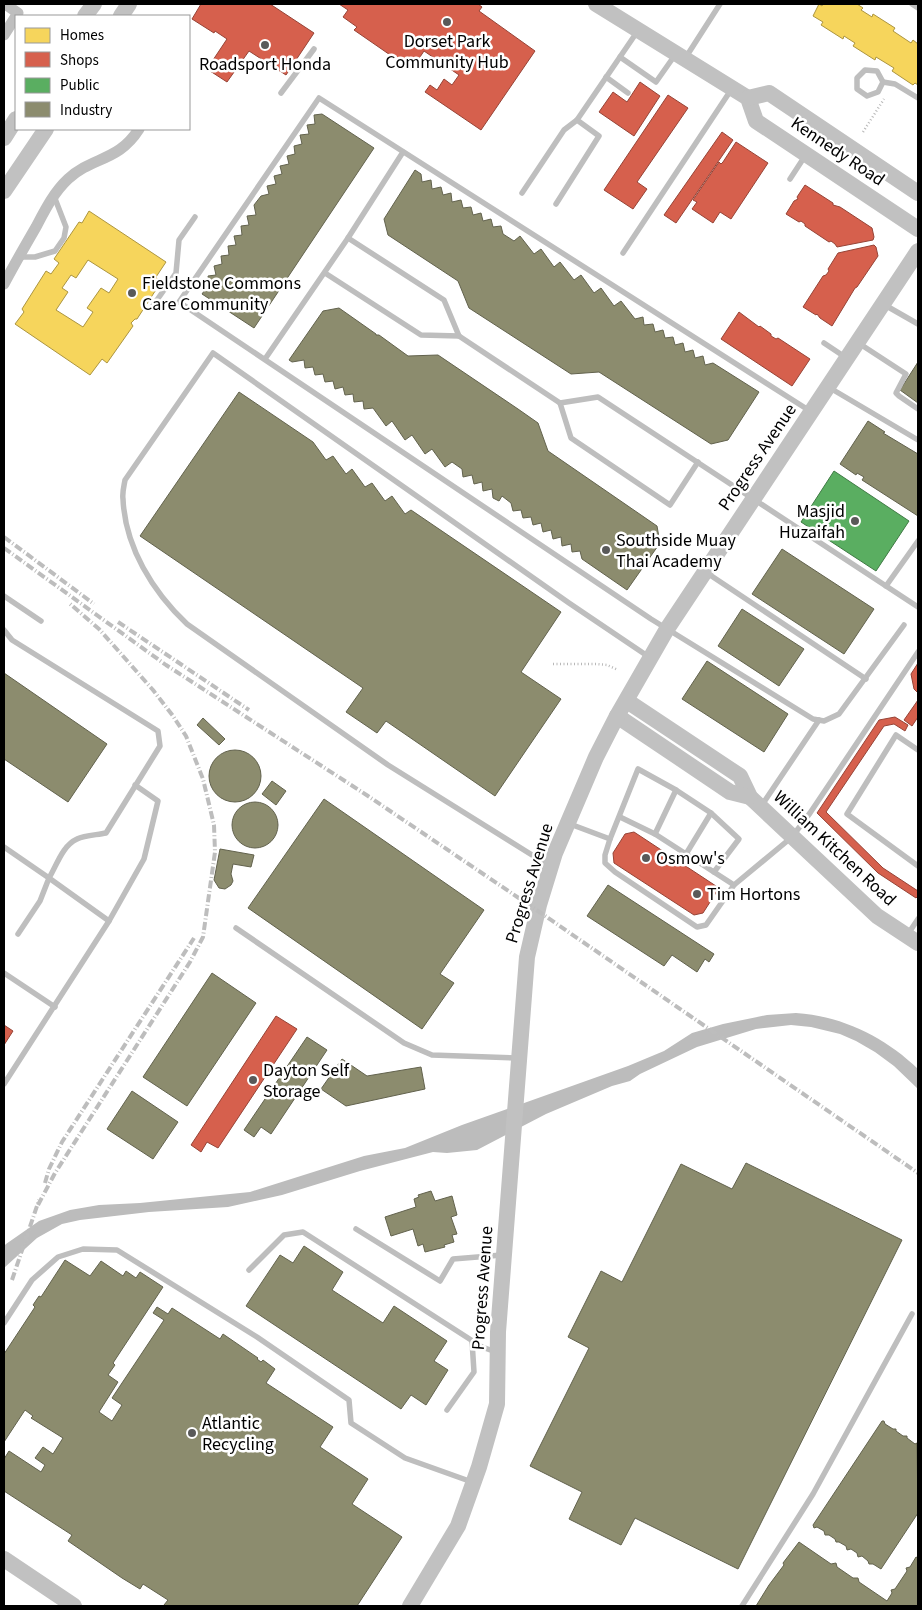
<svg xmlns="http://www.w3.org/2000/svg" width="922" height="1610" viewBox="0 0 922 1610" font-family="'Source Sans 3',sans-serif">
  <rect width="100%" height="100%" fill="#fff"/>
  <!-- water -->
  <path fill="#bcbcbc" d="M796,1013C842,1016 885,1037 918,1069V1089L894,1066L875,1052L856,1041L840,1034L811,1027L791,1025L756,1029L697,1047L640,1074L630,1081L612,1086L546,1114L477,1150L447,1153L433,1152L360,1171L282,1195L228,1207L149,1212L80,1220L62,1224L37,1238L4,1268V1246L6,1244L39,1221L70,1210L99,1205L140,1203L250,1192L364,1156L405,1148L462,1125L628,1066L664,1051L692,1033L723,1024L767,1015Z"/>
  <!-- homes -->
  <g fill="#f6d55c" stroke="#ac9540" fill-rule="evenodd">
    <path d="M819,4L822,6L823,4H857L863,8L861,10L872,17L873,14L895,28L893,31L911,43L913,40L918,44V85L915,83L913,85L892,71L894,68L876,57L875,60L853,46L855,43L844,36L843,39L821,25L823,22L813,16Z"/>
    <path d="M89,211L166,262L156,277L161,282L137,319H135L131,323L133,326L107,363L102,359L90,375L15,324L24,312L22,309L46,271L51,274L59,263L54,259L79,222L82,223ZM88,260L118,279L109,293L101,288L87,308L93,312L83,327L56,310L68,292L62,288L71,275L76,278Z"/>
  </g>
  <!-- shops -->
  <g fill="#d6604d" stroke="#964336">
    <path d="M201,4H270L314,33L286,75L249,51L227,82L207,69L227,39L215,31L214,33L192,19Z"/>
    <path d="M339,4H478L482,7L479,11L535,51L481,130L425,92L430,85L437,90L444,79L452,85L459,75L424,51L418,60L415,58L409,68L354,30L357,27L343,17L348,10Z"/>
    <path d="M640,82L660,96L634,136L599,112L613,92L627,102Z"/>
    <path d="M668,95L688,108L637,182L647,189L633,209L604,190Z"/>
    <path d="M722,132L733,140L676,223L664,215Z"/>
    <path d="M736,142L768,163L731,219L720,212L713,223L692,209L697,202L693,200L719,162L721,164L723,162Z"/>
    <path d="M805,185L833,203V205L840,207L872,228L874,237L873,240L837,247L835,244L831,241L829,242L805,226V224L801,221L799,222L786,214L794,201L798,199L797,197Z"/>
    <path d="M874,245L876,247L878,256L857,287L855,288L832,326L820,318L817,314L816,315L803,307L823,276L826,275L829,271L828,269L838,253Z"/>
    <path d="M739,312L759,327L760,326L771,334V336L776,339L778,338L810,359L792,386L721,339Z"/>
    <path d="M918,663V693L914,689L911,674Z"/>
    <path d="M918,700V717L912,726L904,720Z"/>
    <path d="M895,717L908,725L905,731L894,724L884,726L826,812L883,868L918,891V896L916,898L878,873L817,813L879,720Z"/>
    <path d="M634,832L719,888L703,913L694,915L614,863L613,853L625,834Z"/>
    <path d="M276,1016L297,1029L218,1148L207,1142L201,1152L191,1145Z"/>
    <path d="M4,1025L13,1031L4,1045Z"/>
  </g>
  <!-- public -->
  <path fill="#5aae61" stroke="#3f7a44" d="M834,471L909,521L876,571L801,522Z"/>
  <!-- industry -->
  <g fill="#8c8c6e" stroke="#62624d">
    <path d="M322,114L374,148L254,328L202,294L209,284L208,276L216,275L214,266L222,264L221,256L229,255L228,246L236,245L234,236L242,235L241,226L249,225L247,216L256,215L254,205L261,196L269,194L267,186L276,184L274,176L282,174L280,166L289,164L287,156L295,154L294,146L302,144L300,135L309,134L307,125L315,124L314,115Z"/>
    <path d="M415,170L421,174L422,182L431,180L432,189L441,187L443,195L451,193L452,202L461,200L463,208L471,207L473,215L481,213L483,221L491,219L493,227L501,226L503,234L514,241L520,236L534,254L541,249L554,267L560,262L574,280L581,275L594,293L601,288L614,306L621,301L635,319L643,317L644,325L653,324L655,332L663,330L665,338L673,337L675,345L683,343L685,352L693,350L695,358L703,356L705,365L713,363L759,392L728,440L711,444L599,372L571,374L469,308L458,281L388,235L384,219Z"/>
    <path d="M339,308L376,334V335H379L408,356L438,355L518,409L538,423L548,451L657,526L660,543L627,590L582,559L580,551L572,552L571,544L562,546L561,537L553,539L551,530L543,532L541,523L533,525L531,517L523,518L521,510L513,511L511,503L502,496L499,501L493,498L492,489L483,491L482,482L474,484L472,475L463,477L462,469L452,462L445,467L432,449L425,454L412,435L405,440L392,421L386,426L373,408L364,409L363,401L354,402L353,394L345,395L343,387L335,389L333,381L325,382L323,374L315,375L313,367L305,368L304,360L292,362L289,360L323,311Z"/>
    <path d="M918,362V403L900,390Z"/>
    <path d="M239,392L313,442L326,460L333,456L346,474L352,469L365,487L372,483L385,501L392,496L405,514L411,510L561,612L521,672L561,699L495,796L386,721L377,733L346,712L363,688L140,536Z"/>
    <path d="M868,421L885,432L883,433L918,454V516L862,480L864,477L857,473L856,475L840,464Z"/>
    <path d="M782,549L874,609L844,654L752,594Z"/>
    <path d="M742,609L804,649L779,686L718,646Z"/>
    <path d="M707,661L788,714L764,752L682,699Z"/>
    <path d="M4,673L107,744L68,802L4,759Z"/>
    <path d="M203,718L225,739L219,745L197,725Z"/>
    <circle cx="235" cy="776" r="26"/>
    <path d="M272,781L286,791L276,805L262,794Z"/>
    <path d="M324,799L484,910L440,974L454,983L422,1029L248,908Z"/>
    <circle cx="255" cy="825" r="23"/>
    <path d="M220,849L254,855L251,867L233,864L231,874L233,881L231,885L225,889L219,888L214,880Z"/>
    <path d="M608,885L714,954L709,962L705,959L697,972L672,955L664,966L587,916Z"/>
    <path d="M212,973L256,1003L187,1106L143,1077Z"/>
    <path d="M307,1037L327,1050L271,1134L261,1127L254,1137L244,1130Z"/>
    <path d="M342,1059L367,1076L421,1067L425,1089L346,1106L321,1089Z"/>
    <path d="M132,1091L178,1122L153,1159L107,1129Z"/>
    <path d="M746,1163L902,1240L738,1569L635,1518L621,1545L569,1519L582,1492L530,1466L589,1348L568,1337L601,1271L622,1282L681,1164L732,1189Z"/>
    <path d="M431,1191L435,1201L452,1196L457,1215L451,1217L457,1234L452,1235L454,1242L444,1245L445,1247L425,1252L423,1244L418,1246L413,1229L391,1236L385,1217L416,1207L414,1199L419,1197L418,1195Z"/>
    <path d="M304,1246L343,1272L332,1290L383,1323L394,1306L447,1341L434,1361L448,1370L426,1405L411,1395L401,1409L246,1306L280,1255L293,1263Z"/>
    <path d="M65,1260L90,1276L101,1261L123,1276L126,1271L136,1278L140,1272L163,1287L113,1363L115,1365L108,1375L118,1382L99,1412L112,1421L122,1405L112,1398L164,1320L153,1313L157,1307L168,1314L172,1308L220,1339L223,1334L258,1358L257,1359L261,1362L263,1360L275,1369L266,1383L333,1427L320,1447L368,1479L352,1504L402,1537L357,1606H166L164,1605L168,1600L143,1584L140,1589L122,1578L68,1541L72,1535L4,1491V1459L9,1451L41,1472L45,1465L35,1458L43,1447L53,1454L63,1438L31,1418L33,1416L25,1410L4,1442V1354L35,1307L33,1305L39,1296L41,1297Z"/>
    <path d="M882,1421H884L885,1424L893,1429H896V1431L903,1436H907V1438L915,1444L917,1443L918,1513L881,1569L873,1564H869L868,1561L862,1556L858,1557L857,1553L851,1549L847,1550L846,1546L839,1542H836L835,1539L829,1535H825L824,1531L817,1527L814,1528L813,1525Z"/>
    <path d="M799,1542L831,1564L836,1563L837,1567L853,1578H858L859,1582L887,1601L892,1593L891,1590L895,1589L907,1571L906,1568L910,1567L916,1557L918,1558V1606H756L769,1585L784,1565L783,1563Z"/>
  </g>
  <g fill="none" stroke-linecap="round" stroke-linejoin="round">
    <!-- path -->
    <g stroke="#b8b8b8" stroke-width="2.5" stroke-dasharray="1 2.5" stroke-linecap="butt">
      <path d="M863,132L884,99"/>
      <path d="M553,664H597L607,665L618,670"/>
    </g>
    <!-- lane -->
    <g stroke="#bebebe" stroke-width="5.5">
      <path d="M912,4L918,8"/>
      <path d="M620,57L656,82L675,55"/>
      <path d="M686,57L720,4"/>
      <path d="M865,70L877,71L883,82L878,92L867,96L857,89V78Z"/>
      <path d="M606,77L628,93"/>
      <path d="M883,82L895,84L918,98"/>
      <path d="M281,93L314,49"/>
      <path d="M790,179L805,156"/>
      <path d="M522,193L564,130L577,120"/>
      <path d="M556,204L599,136L577,120L637,32"/>
      <path d="M348,238L403,152"/>
      <path d="M623,253L731,90"/>
      <path d="M19,257H35L55,251L64,238L66,227L54,196"/>
      <path d="M325,273L421,335L459,336"/>
      <path d="M883,304L918,324"/>
      <path d="M152,307L176,273L179,240L195,217"/>
      <path d="M824,343L845,357"/>
      <path d="M860,344L906,374L896,393L899,396L918,409"/>
      <path d="M265,359L348,238L444,300L459,336L560,403L598,397L918,607"/>
      <path d="M830,388L918,440"/>
      <path d="M560,403L571,438L670,505L698,462"/>
      <path d="M810,411L319,98L179,302L651,619L813,719L824,721L839,714L904,625"/>
      <path d="M707,573L866,679"/>
      <path d="M886,586L918,541"/>
      <path d="M4,596L41,621"/>
      <path d="M4,630L12,640L158,731L160,746L106,833C97,835 85,835 77,839C62,846 57,865 49,878L109,921L144,859L158,801L135,785"/>
      <path d="M918,750L896,735L847,814L918,866"/>
      <path d="M762,805L819,720"/>
      <path d="M620,817L655,834L734,885L792,837L810,813L918,652"/>
      <path d="M570,824L610,839"/>
      <path d="M655,834L676,790"/>
      <path d="M4,847L49,878L40,901L18,934"/>
      <path d="M686,854L711,813"/>
      <path d="M548,865L388,765L187,624C153,592 125,547 123,499C122,493 124,486 125,480L213,353L569,603L649,657"/>
      <path d="M714,872L739,839L711,813L676,790L638,769L610,839L605,855V863L615,872L697,927L706,925L734,885"/>
      <path d="M236,928L404,1043L432,1055L518,1058"/>
      <path d="M908,934L918,919"/>
      <path d="M4,973L55,1007"/>
      <path d="M4,1084L109,921"/>
      <path d="M356,1229L440,1281L453,1259L502,1255"/>
      <path d="M249,1270L284,1235L303,1232L482,1347L496,1352"/>
      <path d="M4,1323L32,1280L58,1257L83,1249L117,1250L257,1337L349,1400L351,1423L405,1458L472,1482"/>
      <path d="M447,1410L474,1372L472,1341"/>
      <path d="M742,1606L813,1494L912,1314"/>
    </g>
    <!-- street -->
    <g stroke="#bebebe" stroke-width="11">
      <path d="M5,4L18,13"/>
      <path d="M4,35L16,16"/>
      <path d="M4,284C14,265 25,246 36,227C45,210 54,192 68,179C93,156 118,162 139,129"/>
    </g>
    <!-- secondary -->
    <g stroke="#c1c1c1" stroke-width="16">
      <path d="M596,4L748,98L756,121L918,229"/>
      <path d="M85,16L94,4"/>
      <path d="M121,16L129,4"/>
      <path d="M748,98L769,93L918,193"/>
      <path d="M4,138L16,119"/>
      <path d="M4,191L46,129"/>
      <path d="M627,701L740,776L750,797L877,916L918,943"/>
      <path d="M617,716L730,792L750,797"/>
      <path d="M4,1559L74,1606"/>
      <path d="M410,1606L458,1526L479,1467L497,1404L498,1332L527,957L539,905L555,853L596,757L617,716L667,629L918,251"/>
    </g>
    <!-- rail -->
    <g stroke="#bdbdbd" stroke-width="4" stroke-dasharray="8 2.5 1 2.5" stroke-linecap="butt">
      <path d="M4,537L94,604"/>
      <path d="M4,548L166,665L368,796L538,911L918,1173"/>
      <path d="M118,622L249,710"/>
      <path d="M45,1183L49,1169L62,1142L194,938"/>
      <path d="M38,1205L55,1173L190,962L203,937L215,852L214,825L203,779L186,736L173,716L153,690L99,629L69,603"/>
      <path d="M12,1280L39,1200"/>
    </g>
  </g>
  <!-- markers -->
  <g fill="#595959" stroke="#fff" stroke-width="2">
    <circle cx="447" cy="22" r="5"/>
    <circle cx="265" cy="45" r="5"/>
    <circle cx="132" cy="293" r="5"/>
    <circle cx="855" cy="521" r="5"/>
    <circle cx="606" cy="550" r="5"/>
    <circle cx="646" cy="858" r="5"/>
    <circle cx="697" cy="894" r="5"/>
    <circle cx="253" cy="1080" r="5"/>
    <circle cx="192" cy="1433" r="5"/>
  </g>
  <g text-anchor="middle" stroke-width="5" stroke-linejoin="round" paint-order="stroke">
    <!-- poi labels -->
    <g font-size="18" fill="#000" stroke="#fff" text-anchor="start">
      <text x="447" y="47" text-anchor="middle">Dorset Park<tspan x="447" dy="21">Community Hub</tspan></text>
      <text x="265" y="70" text-anchor="middle">Roadsport Honda</text>
      <text x="142" y="289">Fieldstone Commons<tspan x="142" dy="21">Care Community</tspan></text>
      <text x="845" y="517" text-anchor="end">Masjid<tspan x="845" dy="21">Huzaifah</tspan></text>
      <text x="616" y="546">Southside Muay<tspan x="616" dy="21">Thai Academy</tspan></text>
      <text x="656" y="864">Osmow's</text>
      <text x="707" y="900">Tim Hortons</text>
      <text x="263" y="1076">Dayton Self<tspan x="263" dy="21">Storage</tspan></text>
      <text x="202" y="1429">Atlantic<tspan x="202" dy="21">Recycling</tspan></text>
    </g>
    <!-- street labels -->
    <g font-size="18" fill="#000" stroke="#fff">
      <text transform="translate(838 151) rotate(34)" y="6">Kennedy Road</text>
      <text transform="translate(757 457) rotate(-56)" y="6">Progress Avenue</text>
      <text transform="translate(835 848) rotate(43)" y="6">William Kitchen Road</text>
      <text transform="translate(529 883) rotate(-73)" y="6">Progress Avenue</text>
      <text transform="translate(482 1288) rotate(-86)" y="6">Progress Avenue</text>
    </g>
  </g>
  <!-- border -->
  <rect width="922" height="1610" fill="none" stroke="#000000" stroke-width="10"/>
  <!-- legend -->
  <rect x="15" y="15" width="175" height="115" fill="#ffffff" stroke="#999999"/>
  <rect x="25" y="28" width="25" height="15" fill="#f6d55c" stroke="#999999"/>
  <text x="60" y="40" font-size="15" fill="#000000">Homes</text>
  <rect x="25" y="52" width="25" height="15" fill="#d6604d" stroke="#999999"/>
  <text x="60" y="65" font-size="15" fill="#000000">Shops</text>
  <rect x="25" y="78" width="25" height="15" fill="#5aae61" stroke="#999999"/>
  <text x="60" y="90" font-size="15" fill="#000000">Public</text>
  <rect x="25" y="102" width="25" height="15" fill="#8c8c6e" stroke="#999999"/>
  <text x="60" y="115" font-size="15" fill="#000000">Industry</text>
</svg>
